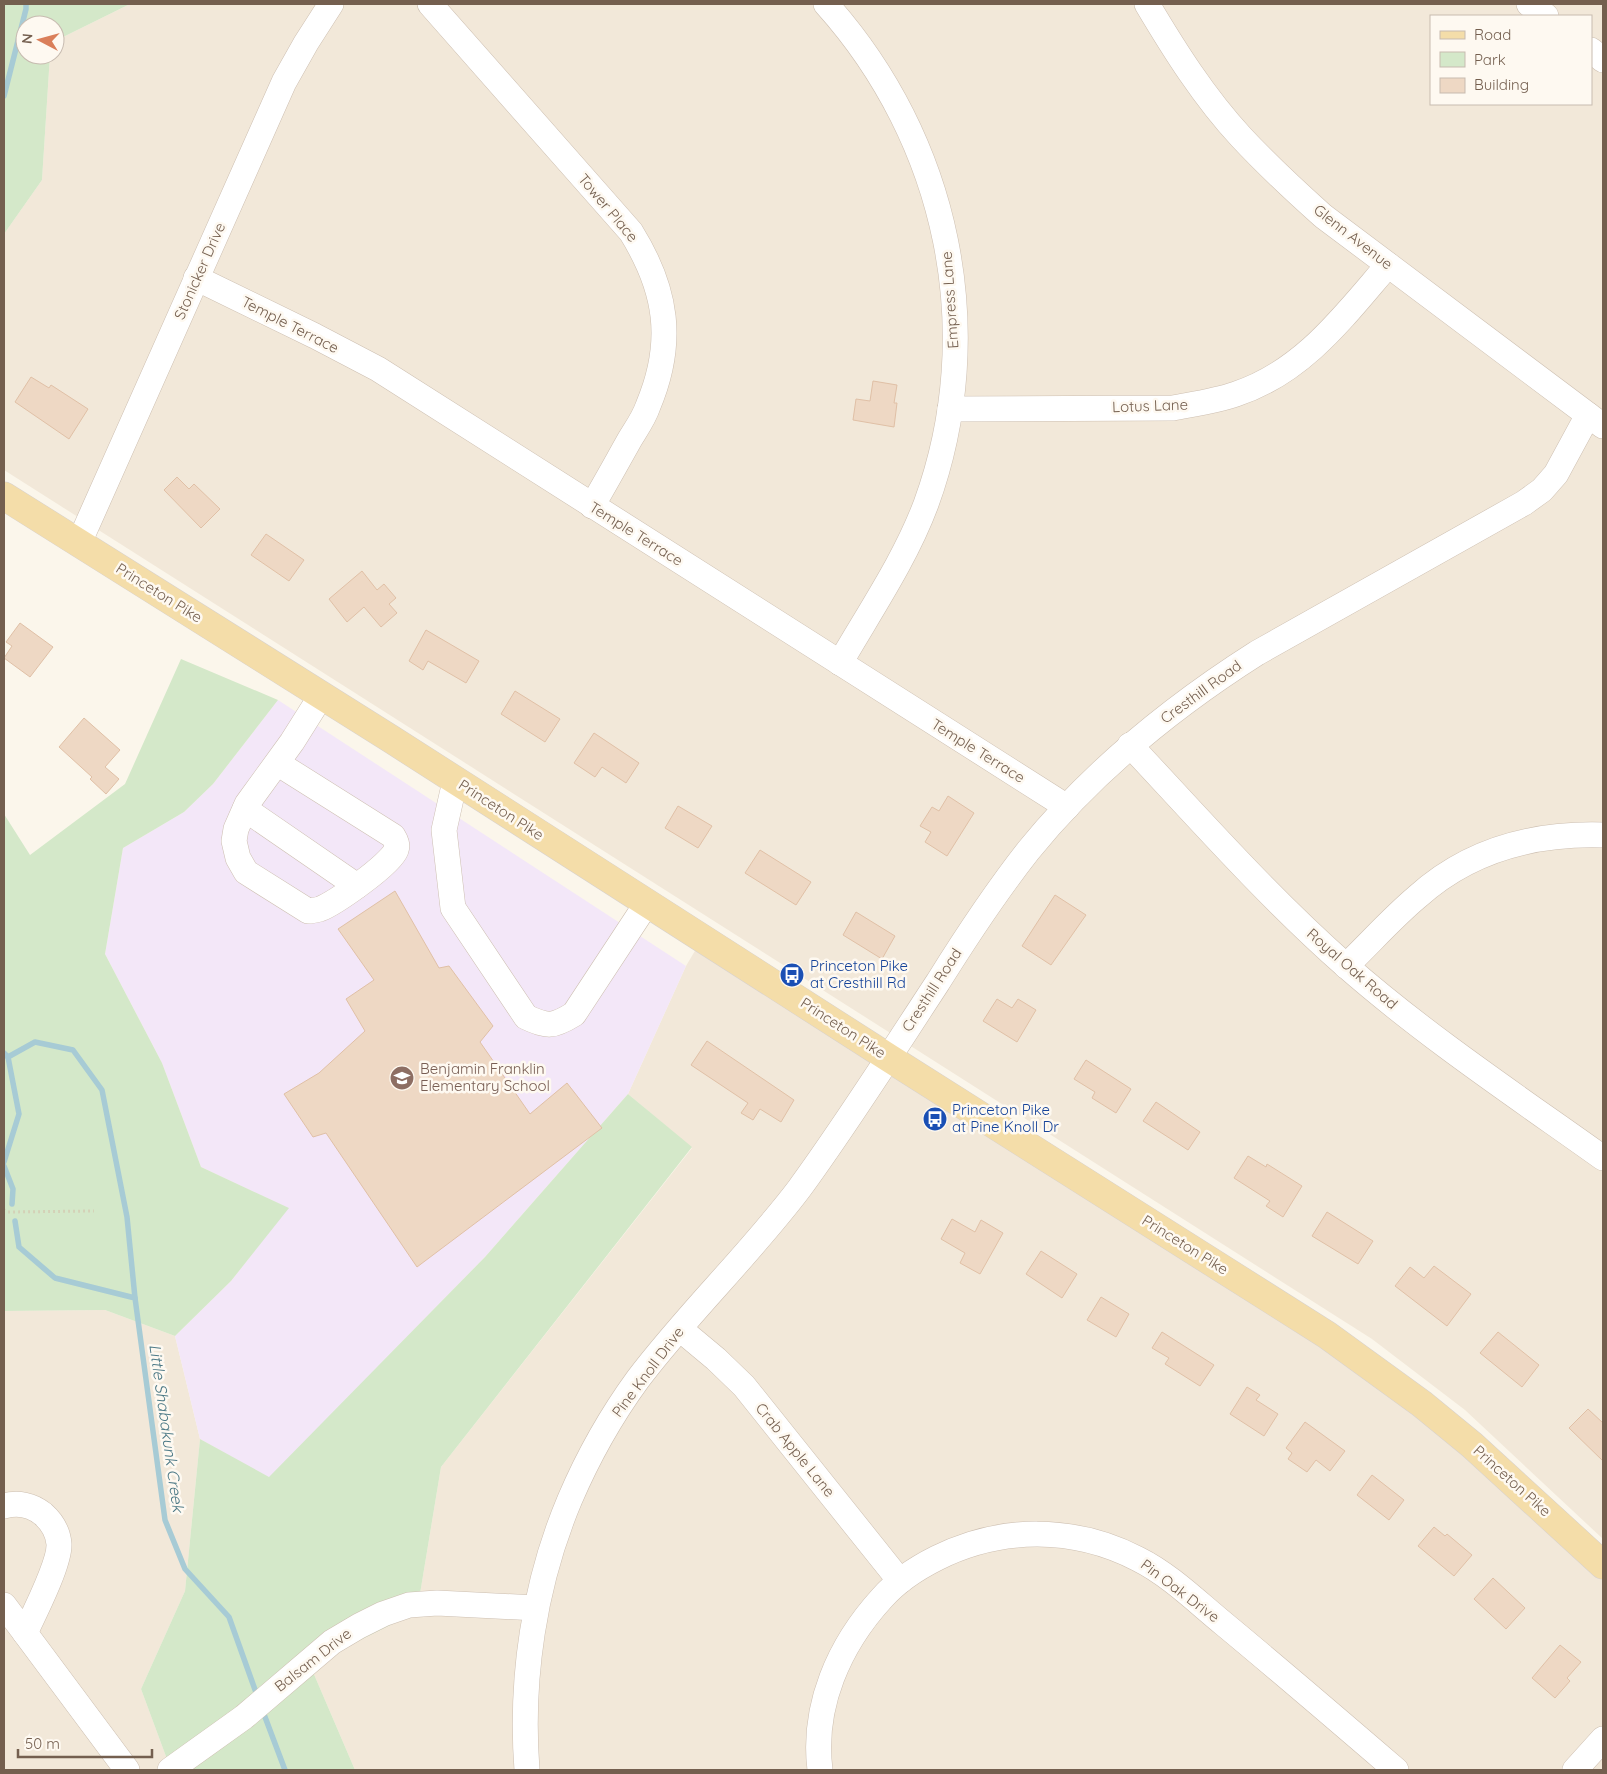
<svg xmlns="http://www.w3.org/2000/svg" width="1607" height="1774" viewBox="0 0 1607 1774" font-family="Quicksand,sans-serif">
  <rect width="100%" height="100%" fill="#fbf6eb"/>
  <!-- residential -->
  <g fill="#f2e8d9" fill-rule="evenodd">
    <path d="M130,4H1603V1539L1465,1410L1372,1339L4,470V234L42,180L50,55H55V41ZM1431,16H1591V104H1431Z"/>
    <path d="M702,939L1327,1335L1603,1565V1770H355L310,1665L417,1612L441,1467L692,1148L628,1094L686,966Z"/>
    <path d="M105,1310L175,1336L200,1439L185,1591L141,1689L171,1770H4V1311Z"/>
  </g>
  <!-- education -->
  <path fill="#f3e7f8" d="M278,700L686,966L628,1094L485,1257L269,1478L200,1439L175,1336L231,1281L288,1208L201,1167L162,1063L105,954L123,848L184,812L213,784Z"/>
  <!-- green -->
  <g fill="#d4e8c9">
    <path d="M4,4H130L55,41V25H25V55H50L42,180L4,234Z"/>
    <path d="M181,659L278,700L213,784L184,812L123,848L105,954L162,1063L201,1167L289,1208L231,1281L175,1336L105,1310L4,1311V814L30,855L125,784Z"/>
    <path d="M628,1094L692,1147L441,1467L417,1612L310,1665L355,1770H171L141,1689L185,1591L200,1439L269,1477L485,1257Z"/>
  </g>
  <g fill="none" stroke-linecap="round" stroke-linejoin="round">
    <!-- stream -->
    <g stroke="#a7cbd5" stroke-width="5.5">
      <path d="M4,96L26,9V4"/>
      <path d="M4,1053L8,1057L35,1042L73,1050L102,1090L127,1217L135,1298"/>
      <path d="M4,1162L19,1114L8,1057"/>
      <path d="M4,1166L13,1189L12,1204"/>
      <path d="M15,1221L19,1247L55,1278L135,1298L165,1520L185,1569L229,1617L258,1698"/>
      <path d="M262,1709L285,1770"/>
    </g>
  </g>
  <!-- building -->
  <g fill="#eed8c4" stroke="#e0c0a6">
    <path d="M31,377L49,388L51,385L88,409L69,439L15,402Z"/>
    <path d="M873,381L897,385L894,403H897L894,427L853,420L856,399L870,401Z"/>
    <path d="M177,477L189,489L194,484L220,509L201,528L164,490Z"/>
    <path d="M266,534L304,560L289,581L251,555Z"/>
    <path d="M362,571L377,590L384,584L396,598L389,604L397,613L381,627L364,607L347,622L329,599Z"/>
    <path d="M20,623L53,647L30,677L4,658L12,646L6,642Z"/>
    <path d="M426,630L479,661L466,683L428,661L423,670L409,661Z"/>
    <path d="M515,691L560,719L545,742L501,714Z"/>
    <path d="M84,718L120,750L105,767L119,779L106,794L90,779L92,777L59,747Z"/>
    <path d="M594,733L639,763L626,783L602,767L595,777L574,763Z"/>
    <path d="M948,796L974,813L947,856L925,842L931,832L920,826L932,807L939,811Z"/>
    <path d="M678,806L712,826L698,848L665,828Z"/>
    <path d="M760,850L811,882L796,905L745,873Z"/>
    <path d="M395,891L439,968L449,966L493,1026L480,1042L530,1114L567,1083L602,1128L417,1267L326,1133L313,1137L284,1094L319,1073L365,1031L346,999L374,980L338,929Z"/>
    <path d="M1055,895L1086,915L1051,965L1022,946Z"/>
    <path d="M856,912L895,936L882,959L843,935Z"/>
    <path d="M997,999L1012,1008L1018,999L1036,1010L1017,1042L983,1021Z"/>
    <path d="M707,1041L794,1100L781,1122L760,1109L753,1120L741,1113L748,1103L691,1065Z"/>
    <path d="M1086,1060L1131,1089L1116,1113L1092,1098L1095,1092L1074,1079Z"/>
    <path d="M1156,1102L1200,1132L1188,1150L1143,1121Z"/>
    <path d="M1248,1156L1266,1167L1267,1164L1302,1186L1283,1217L1266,1206L1270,1201L1234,1178Z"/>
    <path d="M1327,1212L1373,1241L1358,1264L1312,1236Z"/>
    <path d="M952,1219L975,1232L981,1220L1003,1233L980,1274L960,1263L965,1253L941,1239Z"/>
    <path d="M1041,1251L1077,1274L1062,1298L1026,1274Z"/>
    <path d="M1434,1266L1471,1294L1447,1326L1395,1286L1410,1267L1424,1278Z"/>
    <path d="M1101,1297L1129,1314L1116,1337L1087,1320Z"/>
    <path d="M1162,1332L1214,1365L1200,1386L1165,1364L1169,1358L1152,1348Z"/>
    <path d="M1498,1332L1539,1365L1522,1387L1480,1353Z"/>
    <path d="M1247,1387L1260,1395L1256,1400L1278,1414L1264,1436L1230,1414Z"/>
    <path d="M1588,1409L1603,1423V1461L1569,1428Z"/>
    <path d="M1305,1422L1345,1451L1330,1471L1316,1460L1307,1472L1288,1459L1292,1453L1286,1448Z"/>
    <path d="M1372,1475L1404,1500L1389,1520L1357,1495Z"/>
    <path d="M1434,1527L1445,1536L1447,1534L1472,1555L1454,1576L1418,1546Z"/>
    <path d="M1493,1578L1525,1608L1506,1629L1474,1599Z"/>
    <path d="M1560,1645L1581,1662L1567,1678L1570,1681L1555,1698L1532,1678Z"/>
  </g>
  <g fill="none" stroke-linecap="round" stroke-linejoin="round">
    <defs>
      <g id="minor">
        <path d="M430,4L631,232C667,290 675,342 648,406C644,418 636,429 630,439C617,462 605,484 592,506"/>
        <path d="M826,4C948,140 989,331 926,504C905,560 870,611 840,663"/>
        <path d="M1147,4C1175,51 1204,97 1241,137C1267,165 1295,191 1323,216L1603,426"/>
        <path d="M1529,4L1546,16"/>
        <path d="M1591,50L1603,60"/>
        <path d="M196,278L315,336L378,369L1067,807"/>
        <path d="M950,409L1173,408C1194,404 1216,401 1236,394C1303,372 1344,316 1388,265"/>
        <path d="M79,543L284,82L306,43L331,4"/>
        <path d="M1130,745C1200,820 1268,897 1345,965C1426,1036 1516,1096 1603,1158"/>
        <path d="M277,763L393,836C396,841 398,845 396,850C390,865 335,903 320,909C316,910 312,911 308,911L246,872L238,858L234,841L236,829L247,804L292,742L321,696"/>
        <path d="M455,781L444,830L453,908L526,1017C548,1027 553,1027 574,1014L647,903"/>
        <path d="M245,809L357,886"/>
        <path d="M1346,966C1370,943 1392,918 1417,897C1469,850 1535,833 1603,835"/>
        <path d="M680,1329L716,1359L744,1386L900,1581"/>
        <path d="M4,1506C18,1502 32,1505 43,1514C52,1522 58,1532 59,1544C60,1563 34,1614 25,1633L4,1605"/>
        <path d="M25,1633L127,1770"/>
        <path d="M170,1770L244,1717L332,1642L359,1626L383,1614L409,1605L437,1603L536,1608"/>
        <path d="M527,1770C520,1679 534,1584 570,1499C588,1457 611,1416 638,1379C688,1313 749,1255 799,1189C848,1122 892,1052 938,982C966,937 995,893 1028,851C1092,772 1172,707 1257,653L1524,503L1542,490L1556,474L1588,415"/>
        <path d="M820,1770C812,1706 839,1645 882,1598C897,1581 917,1568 937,1558C1001,1526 1074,1526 1138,1559C1170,1575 1197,1602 1224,1624C1282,1672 1339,1721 1396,1770"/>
        <path d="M1575,1770L1603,1739"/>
      </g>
      <path id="major" d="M4,496L391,739L889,1058L1327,1335L1422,1404L1472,1445L1603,1565"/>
    </defs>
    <!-- minor casing -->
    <use href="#minor" stroke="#cdbfb1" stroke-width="26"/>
    <!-- major casing -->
    <use href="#major" stroke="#d8d2ce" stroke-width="29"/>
    <!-- path -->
    <path stroke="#d4bba7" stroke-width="3" stroke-dasharray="1 4" stroke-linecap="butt" d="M4,1210L8,1212L94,1211"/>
    <!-- minor -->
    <use href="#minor" stroke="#fff" stroke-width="25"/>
    <!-- major -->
    <use href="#major" stroke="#f4dda9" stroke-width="28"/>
  </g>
  <!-- icons -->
  <defs>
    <symbol id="bus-disc" viewBox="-11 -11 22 22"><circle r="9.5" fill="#1a4fb4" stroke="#fef9f1"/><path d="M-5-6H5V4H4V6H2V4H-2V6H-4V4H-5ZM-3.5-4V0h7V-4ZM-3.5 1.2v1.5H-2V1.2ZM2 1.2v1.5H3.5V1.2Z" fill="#fff"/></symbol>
    <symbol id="school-disc" viewBox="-11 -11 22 22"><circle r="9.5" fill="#8d6e63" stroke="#fef9f1"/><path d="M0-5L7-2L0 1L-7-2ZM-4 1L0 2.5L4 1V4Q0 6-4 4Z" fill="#fff"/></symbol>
  </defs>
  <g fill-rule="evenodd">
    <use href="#bus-disc" x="778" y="961" width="28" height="28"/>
    <use href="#school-disc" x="388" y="1064" width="28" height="28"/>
    <use href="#bus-disc" x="921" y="1105" width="28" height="28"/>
  </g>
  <g text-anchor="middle" stroke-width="5" stroke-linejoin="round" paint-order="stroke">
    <!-- street labels -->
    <g font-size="15" fill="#745f4f" stroke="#fef9f1">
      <text transform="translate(608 208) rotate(50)" y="5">Tower Place</text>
      <text transform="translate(1353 237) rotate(38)" y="5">Glenn Avenue</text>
      <text transform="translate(200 271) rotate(-66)" y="5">Stonicker Drive</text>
      <text transform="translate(950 300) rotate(-94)" y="5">Empress Lane</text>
      <text transform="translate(290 325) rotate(27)" y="5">Temple Terrace</text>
      <text transform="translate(1150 406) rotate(-2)" y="5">Lotus Lane</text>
      <text transform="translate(636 534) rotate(32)" y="5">Temple Terrace</text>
      <text transform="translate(159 593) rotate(32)" y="5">Princeton Pike</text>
      <text transform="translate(1201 692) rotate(-36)" y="5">Cresthill Road</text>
      <text transform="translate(978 751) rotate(32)" y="5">Temple Terrace</text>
      <text transform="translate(501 810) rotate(33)" y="5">Princeton Pike</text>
      <text transform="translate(1352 969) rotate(41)" y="5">Royal Oak Road</text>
      <text transform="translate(932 990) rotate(-57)" y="5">Cresthill Road</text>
      <text transform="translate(843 1028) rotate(33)" y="5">Princeton Pike</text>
      <text transform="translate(1185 1245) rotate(32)" y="5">Princeton Pike</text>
      <text transform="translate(648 1372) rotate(-53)" y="5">Pine Knoll Drive</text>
      <text transform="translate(795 1450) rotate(51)" y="5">Crab Apple Lane</text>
      <text transform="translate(1512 1481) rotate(42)" y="5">Princeton Pike</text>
      <text transform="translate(1180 1591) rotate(37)" y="5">Pin Oak Drive</text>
      <text transform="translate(313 1660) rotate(-38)" y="5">Balsam Drive</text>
    </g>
    <!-- transit labels -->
    <g font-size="15" fill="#164399" stroke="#fef9f1" text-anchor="start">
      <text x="810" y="971">Princeton Pike<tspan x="810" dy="17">at Cresthill Rd</tspan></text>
      <text x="952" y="1115">Princeton Pike<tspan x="952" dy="17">at Pine Knoll Dr</tspan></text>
    </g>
    <!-- education labels -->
    <g font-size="15" fill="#785e54" stroke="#fef9f1" text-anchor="start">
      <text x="420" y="1074">Benjamin Franklin<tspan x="420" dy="17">Elementary School</tspan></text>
    </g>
    <!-- water labels -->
    <g font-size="16" font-style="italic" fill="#4b7885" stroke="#fef9f1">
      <text transform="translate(167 1428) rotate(82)" y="6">Little Shabakunk Creek</text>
    </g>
  </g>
  <!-- border -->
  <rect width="1607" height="1774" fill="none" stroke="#745f4f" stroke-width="10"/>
  <!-- legend -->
  <rect x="1430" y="15" width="162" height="90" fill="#fef9f1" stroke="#c7bbb0"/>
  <rect x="1440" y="31" width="25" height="8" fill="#f4dda9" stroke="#c7bbb0"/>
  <text x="1474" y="40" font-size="15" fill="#745f4f">Road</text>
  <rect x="1440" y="52" width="25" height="15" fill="#d4e8c9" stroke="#c7bbb0"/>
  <text x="1474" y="65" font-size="15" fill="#745f4f">Park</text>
  <rect x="1440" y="78" width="25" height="15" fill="#eed8c4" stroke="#c7bbb0"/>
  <text x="1474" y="90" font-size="15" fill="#745f4f">Building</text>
  <!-- north arrow -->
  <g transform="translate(40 40) rotate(276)"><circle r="24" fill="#fef9f1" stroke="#c7bbb0"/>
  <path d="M0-4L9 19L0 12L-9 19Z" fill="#da7f5a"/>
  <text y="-8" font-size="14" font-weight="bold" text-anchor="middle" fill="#745f4f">N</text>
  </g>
  <!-- scale -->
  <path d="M18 1749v8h134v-8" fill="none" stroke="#745f4f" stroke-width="2.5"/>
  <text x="25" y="1749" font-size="15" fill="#745f4f" stroke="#fef9f1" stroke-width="4" paint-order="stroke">50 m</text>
</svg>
